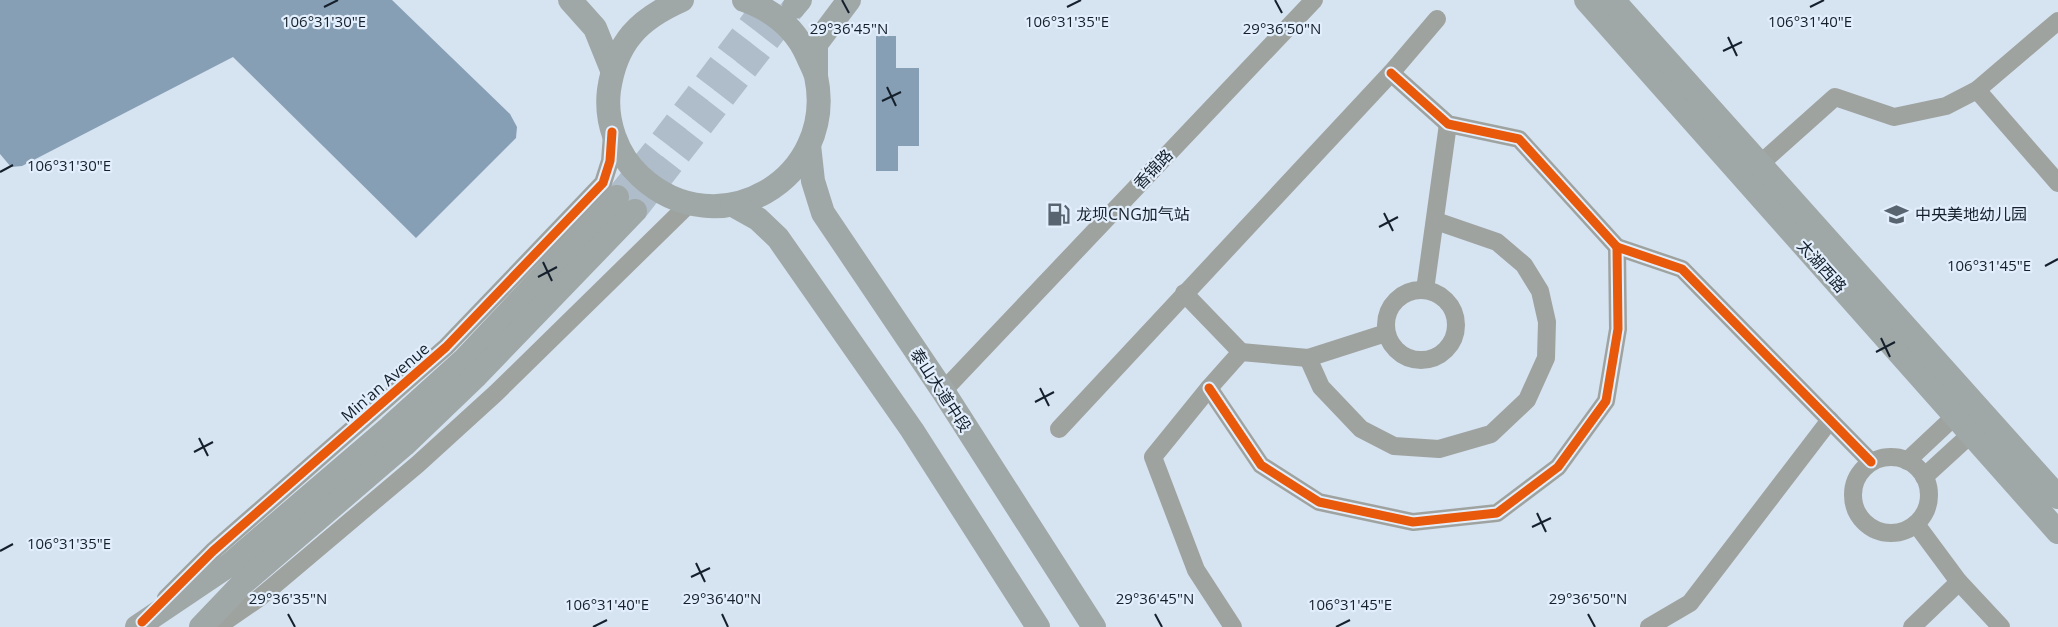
<svg xmlns="http://www.w3.org/2000/svg" width="2058" height="627" viewBox="0 0 2058 627" font-family="'Open Sans','Noto Sans SC',sans-serif">
  <rect width="100%" height="100%" fill="#d6e3f1"/>
  <!-- building -->
  <g fill="#879fb5">
    <path d="M0,0H392L510,114L517,127L516,138L416,238L233,57L22,166L11,167L0,154Z"/>
    <path d="M876,36H896V68H919V146H898V171H876Z"/>
  </g>
  <g fill="none" stroke-linecap="round" stroke-linejoin="round">
    <!-- major-tunnel -->
    <g stroke="#afbcca" stroke-width="24" stroke-dasharray="24 12" stroke-linecap="butt">
      <path d="M617,197L658,146L769,0"/>
      <path d="M635,211L794,7"/>
    </g>
    <!-- minor -->
    <g stroke="#9fa3a0" stroke-width="18">
      <path d="M1391,73L1448,124L1519,139L1617,247L1682,269L1871,462"/>
      <path d="M1977,90L2058,183"/>
      <path d="M1760,164L1835,97L1894,117L1946,106L1977,90L2058,21"/>
      <circle cx="1421" cy="325" r="35"/>
      <path d="M1425,290L1448,124"/>
      <path d="M1184,293L1241,352"/>
      <path d="M1308,358L1321,387L1361,429L1394,446L1439,449L1491,434L1527,400L1546,358L1547,322L1540,291L1524,265L1497,242L1436,221"/>
      <path d="M1209,388L1261,465L1319,502L1413,522L1497,513L1558,467L1606,401L1618,329L1617,247"/>
      <path d="M943,391L1314,0"/>
      <path d="M1059,429L1391,73L1437,19"/>
      <circle cx="1891" cy="495" r="38"/>
      <path d="M1907,461L1955,416"/>
      <path d="M1924,477L1971,434"/>
      <path d="M1916,524L1959,582L2001,627"/>
      <path d="M166,598L213,551L446,347L603,183L610,161L612,134"/>
      <path d="M217,627L259,598L418,464L496,393L689,204"/>
      <path d="M1233,627L1196,570L1153,457L1209,388L1241,352L1308,358L1386,333"/>
      <path d="M1649,627L1690,603L1830,420"/>
      <path d="M1912,627L1959,582"/>
    </g>
    <!-- major -->
    <g stroke="#9fa7a7" stroke-width="24">
      <path d="M570,0L595,28L612,70"/>
      <path d="M682,0C639,19 616,42 609,90C605,121 617,155 640,176C718,249 838,179 816,76C814,69 810,62 807,55C795,28 772,10 744,0"/>
      <path d="M1586,0L2058,532"/>
      <path d="M1613,0L2058,497"/>
      <path d="M794,7L800,0"/>
      <path d="M816,73V44L849,0"/>
      <path d="M809,145L813,181L823,213L943,391L1094,627"/>
      <path d="M733,205L758,219L778,238L912,430L1038,627"/>
      <path d="M137,627L229,565L390,427L464,360L617,197"/>
      <path d="M201,627L243,583L404,445L477,375L635,211"/>
    </g>
    <defs>
      <g id="cycleway">
        <path d="M1391,73L1448,124L1519,139L1617,247L1682,269L1871,462"/>
        <path d="M1209,388L1261,465L1319,502L1413,522L1497,513L1558,467L1606,401L1618,329L1617,247"/>
        <path d="M142,622L213,551L446,347L603,183L610,161L612,132"/>
      </g>
    </defs>
    <!-- cycleway casing -->
    <use href="#cycleway" stroke="#e2eefb" stroke-width="13"/>
    <!-- cycleway -->
    <use href="#cycleway" stroke="#e8590c" stroke-width="9"/>
  </g>
  <!-- ticks -->
  <path fill="none" stroke="#15202c" stroke-width="2" d="M842,0L849,13M1275,0L1282,13M324,7L338,0M1067,7L1081,0M1810,7L1824,0M1728,37L1737,56M1723,51L1742,42M887,87L896,106M882,101L901,92M0,172L13,165M1384,213L1393,231M1379,227L1398,217M543,262L552,281M2045,266L2058,259M538,277L557,267M1881,338L1890,357M1876,352L1895,342M1040,388L1049,406M1035,402L1054,392M199,438L208,456M194,452L213,442M1537,513L1546,532M1532,527L1551,518M0,551L13,544M696,563L705,582M691,577L710,568M288,614L295,627M722,614L728,627M1155,614L1162,627M1588,614L1595,627M593,627L607,620M1336,627L1350,620"/>
  <!-- icons -->
  <defs>
    <symbol id="fuel-bare" viewBox="-9 -9 18 18"><path d="M-5.5-6h7V0h2V4h1.3V-2.5L3-4.5l.8-.8L6-3V5H2.5V1h-1V6h-7ZM-4.2-4.7v3.2H.2V-4.7Z" fill="#596471" stroke="#e2eefb" stroke-width="2.5" paint-order="stroke"/></symbol>
    <symbol id="school-bare" viewBox="-9 -9 18 18"><path d="M0-5L7-2L0 1L-7-2ZM-4 1L0 2.5L4 1V4Q0 6-4 4Z" fill="#596471" stroke="#e2eefb" stroke-width="2.5" paint-order="stroke"/></symbol>
  </defs>
  <g fill-rule="evenodd">
    <use href="#fuel-bare" x="1042" y="198" width="33" height="33"/>
    <use href="#school-bare" x="1880" y="198" width="33" height="33"/>
  </g>
  <g text-anchor="middle" stroke-width="4.5" stroke-linejoin="round" paint-order="stroke">
    <!-- street labels -->
    <g font-size="16" fill="#15202c" stroke="#e2eefb">
      <text transform="translate(1153 169) rotate(-46)" y="6">香锦路</text>
      <text transform="translate(1822 266) rotate(48)" y="6">太湖西路</text>
      <text transform="translate(385 382) rotate(-41)" y="6">Min'an Avenue</text>
      <text transform="translate(941 390) rotate(57)" y="6">泰山大道中段</text>
    </g>
    <!-- poi labels -->
    <g font-size="16" fill="#15202c" stroke="#e2eefb" text-anchor="start">
      <text x="1076" y="220">龙坝CNG加气站</text>
      <text x="1915" y="220">中央美地幼儿园</text>
    </g>
  </g>
  <g font-size="15" text-anchor="middle" fill="#15202c" stroke="#e2eefb" stroke-width="4.5" stroke-linejoin="round" paint-order="stroke">
    <text x="1067" y="27">106°31'35"E</text>
    <text x="1810" y="27">106°31'40"E</text>
    <text x="324" y="27">106°31'30"E</text>
    <text x="849" y="34">29°36'45"N</text>
    <text x="1282" y="34">29°36'50"N</text>
    <text x="69" y="171">106°31'30"E</text>
    <text x="1989" y="271">106°31'45"E</text>
    <text x="69" y="549">106°31'35"E</text>
    <text x="288" y="604">29°36'35"N</text>
    <text x="722" y="604">29°36'40"N</text>
    <text x="1155" y="604">29°36'45"N</text>
    <text x="1588" y="604">29°36'50"N</text>
    <text x="607" y="610">106°31'40"E</text>
    <text x="1350" y="610">106°31'45"E</text>
  </g>
</svg>
